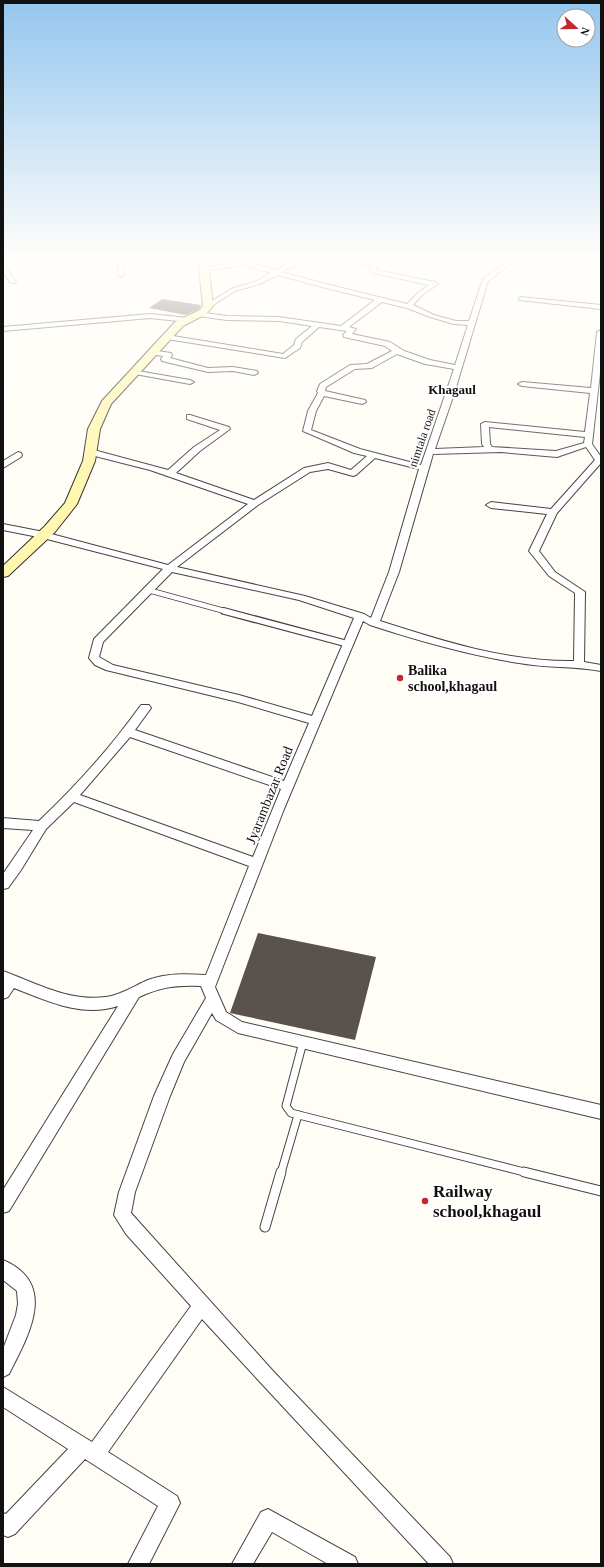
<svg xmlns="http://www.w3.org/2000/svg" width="604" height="1567" viewBox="0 0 604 1567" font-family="'Times New Roman',serif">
  <rect width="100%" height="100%" fill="#fffdf5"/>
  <!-- building -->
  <g fill="#5a524d">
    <path d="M162,299L201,305V306L199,309L186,315L149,308Z"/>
    <path d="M258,933L376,957L355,1040L230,1013Z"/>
  </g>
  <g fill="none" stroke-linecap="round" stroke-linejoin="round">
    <defs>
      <path id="lane-far3" d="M148,590L228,612"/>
      <path id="lane-far2" d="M224,611L348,644"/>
      <g id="lane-far1">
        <path d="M303,1042L286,1106L291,1113L528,1173"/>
        <path d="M281,1173L298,1115"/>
      </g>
      <g id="lane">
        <path d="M524,1172L601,1191"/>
        <path d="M265,1227L281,1172"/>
      </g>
      <g id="street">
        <path d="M53,259H68L55,262L52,260Z"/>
        <path d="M119,259H128L124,261V275L121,277L118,275Z"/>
        <path d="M262,259H275L272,261L253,264L276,270L298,259H305L304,260L282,272L326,284L407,304L418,293L429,285L373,273L370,271L371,265L342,261L339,259C350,257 363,263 374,262C379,261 383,259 389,259L388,260L377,265L376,270L435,282L438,284L422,295L413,305L434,315L456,321H469L483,279L510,259H516L488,281L454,394L435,449L484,447L482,444L481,424L485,422L585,432L590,393L522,386L518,384L522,382L591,388L597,332L601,330V364L592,444L601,457V463L557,513L539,551L555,572L585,592L584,662L601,665V671C574,666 546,668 519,663C468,655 419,641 370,625L363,621L284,809L215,987L226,1012L242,1022L601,1105V1119L238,1033L216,1020L212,1013L184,1062L170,1096L135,1192L131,1213L273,1371L450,1557L453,1564H429L261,1383L202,1319L108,1452L177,1496L180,1503L149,1564H128L158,1506L85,1459L15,1534L8,1537L3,1535V1513L6,1514L68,1449L3,1407V1387L92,1442L191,1306L126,1234L114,1215L119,1192L154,1096L173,1054L206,998L201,986C176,985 161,987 139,997L9,1211L3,1213V1190L118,1006C83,1018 47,1001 14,988L8,997L3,999V971C36,983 69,1002 106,997C121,995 134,986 148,980C167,973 186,974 206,975L249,866L74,802L46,829L21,870L8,888L3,889V874L33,830L3,828V818L39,821C76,786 111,747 141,705H149L151,708L135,730L284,781L309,723L238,702L106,670L95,665L89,658L94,639L163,569L43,538L3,530V524L44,532L168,565L248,504L150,470L87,454L86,452L90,449L168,470L194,447L220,430L187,419V415H190L229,427L230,429L200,451L176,473L254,500L304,468L328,463L351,470L367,456L354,453L303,431L308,411L318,393L317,391L320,384L350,365L367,364L392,351L385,346L344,337L343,335L347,331L319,327L302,342L300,348L285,358L167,339L163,337L167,335L283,354L294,345L296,339L312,326L279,321L227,320L198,316L195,314L198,312L227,316L279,317L341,326L375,300L322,287L278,275L259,284L235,291L210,307H206V305L231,289L255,282L271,273L244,265L203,271L200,269L201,268ZM382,302L407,308L430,317L454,324L468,325L455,365L430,360L404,351L390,342L352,334L356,329L349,327ZM397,354L425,364L454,369L421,465L360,449L311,430L316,411L324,396L362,404L366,402L365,400L325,391L326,387L355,369L372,368ZM489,427L585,437L584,443L556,451L492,447L490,444ZM586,447L595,460L551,509L491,502L486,505L491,508L547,514L529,551L549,576L575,593L574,661C508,662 442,641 380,621L399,572L433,454L501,452L557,457ZM375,458L419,469L389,572L371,618L364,614L305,596L177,567L258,505L310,472L328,469L353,476L356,475ZM172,572L299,600L354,618L312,716L239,695L113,665L99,657L103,642ZM130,737L281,789L253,857L80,795Z"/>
        <path d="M3,265L5,266L16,282L15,283L10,282L3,272Z"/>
        <path d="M521,297L601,305V309L519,300V298Z"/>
        <path d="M150,314L188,318L192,320L188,322L150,318L3,331V327Z"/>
        <path d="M150,350L171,353L172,355L170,358L208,368L233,367L257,371L258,373L254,375L233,371L208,372L162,361L161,359L163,356L150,354Z"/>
        <path d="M132,370L190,380L194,382L190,384L135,374L131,372Z"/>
        <path d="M18,452L21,453L22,455L21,457L3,468V461Z"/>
        <path d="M3,1260C59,1284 28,1336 9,1374L3,1377V1349L16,1315L18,1304L17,1291L3,1280Z"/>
        <path d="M268,1509L355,1557L358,1564H328L272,1532L253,1564H232L261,1512Z"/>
      </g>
      <path id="secondary" d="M198,259H208L213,306L206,314L183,326L111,404L100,429L95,461L77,504L55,532L8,576L3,577V566L45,526L65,503L83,461L88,429L102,401L175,322L200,310L203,306Z"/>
    </defs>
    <!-- lane-far3 casing -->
    <use href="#lane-far3" stroke="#444" stroke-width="6"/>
    <!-- lane-far2 casing -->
    <use href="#lane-far2" stroke="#444" stroke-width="8"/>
    <!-- lane-far1 casing -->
    <use href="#lane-far1" stroke="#444" stroke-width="9"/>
    <!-- lane casing -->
    <use href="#lane" stroke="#444" stroke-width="11"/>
    <!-- street casing -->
    <use href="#street" stroke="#444" stroke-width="2"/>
    <!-- secondary casing -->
    <use href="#secondary" stroke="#333" stroke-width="2"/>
    <!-- lane-far3 -->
    <use href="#lane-far3" stroke="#fff" stroke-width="4.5"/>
    <!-- lane-far2 -->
    <use href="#lane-far2" stroke="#fff" stroke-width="5.5"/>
    <!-- lane-far1 -->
    <use href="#lane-far1" stroke="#fff" stroke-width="7"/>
    <!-- lane -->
    <use href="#lane" stroke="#fff" stroke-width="9"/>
    <!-- street -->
    <use href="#street" fill="#fff" fill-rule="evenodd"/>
    <!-- secondary -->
    <use href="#secondary" fill="#fff6b0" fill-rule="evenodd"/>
  </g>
  <!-- sky -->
  <linearGradient id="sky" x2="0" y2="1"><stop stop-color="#95c6ee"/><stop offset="0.54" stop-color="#fffefa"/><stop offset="1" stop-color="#fffefa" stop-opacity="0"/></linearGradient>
  <rect width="604" height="478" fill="url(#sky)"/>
  <!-- markers -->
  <g fill="#c4262e" stroke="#fff" stroke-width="1.5">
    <circle cx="400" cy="678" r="4"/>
    <circle cx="425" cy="1201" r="4"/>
  </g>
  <g text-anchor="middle" stroke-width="4" stroke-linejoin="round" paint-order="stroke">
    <!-- far-street labels -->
    <g font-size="12" fill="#111" stroke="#fff">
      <text transform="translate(422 438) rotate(-71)" y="4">nimtala road</text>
    </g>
    <!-- far-quarter labels -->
    <g font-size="13" font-weight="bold" fill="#111" stroke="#fff">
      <text x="452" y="394">Khagaul</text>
    </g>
    <!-- poi labels -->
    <g font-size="14" font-weight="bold" fill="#111" stroke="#fff" text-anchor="start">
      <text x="408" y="675">Balika<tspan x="408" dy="16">school,khagaul</tspan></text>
    </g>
    <!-- street labels -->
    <g font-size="14" fill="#111" stroke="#fff">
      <text transform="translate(269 795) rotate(-68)" y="5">Jyarambazar Road</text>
    </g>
    <!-- near-poi labels -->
    <g font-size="17" font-weight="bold" fill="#111" stroke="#fff" text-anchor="start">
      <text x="433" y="1197">Railway<tspan x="433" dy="20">school,khagaul</tspan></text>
    </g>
  </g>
  <!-- border -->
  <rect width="604" height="1567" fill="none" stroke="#111111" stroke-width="8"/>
  <!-- north arrow -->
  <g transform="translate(576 28) rotate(111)"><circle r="19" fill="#ffffff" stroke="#a0a0a0"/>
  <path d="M0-3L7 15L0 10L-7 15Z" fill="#c4262e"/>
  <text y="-6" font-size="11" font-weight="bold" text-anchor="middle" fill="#111111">N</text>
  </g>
</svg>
